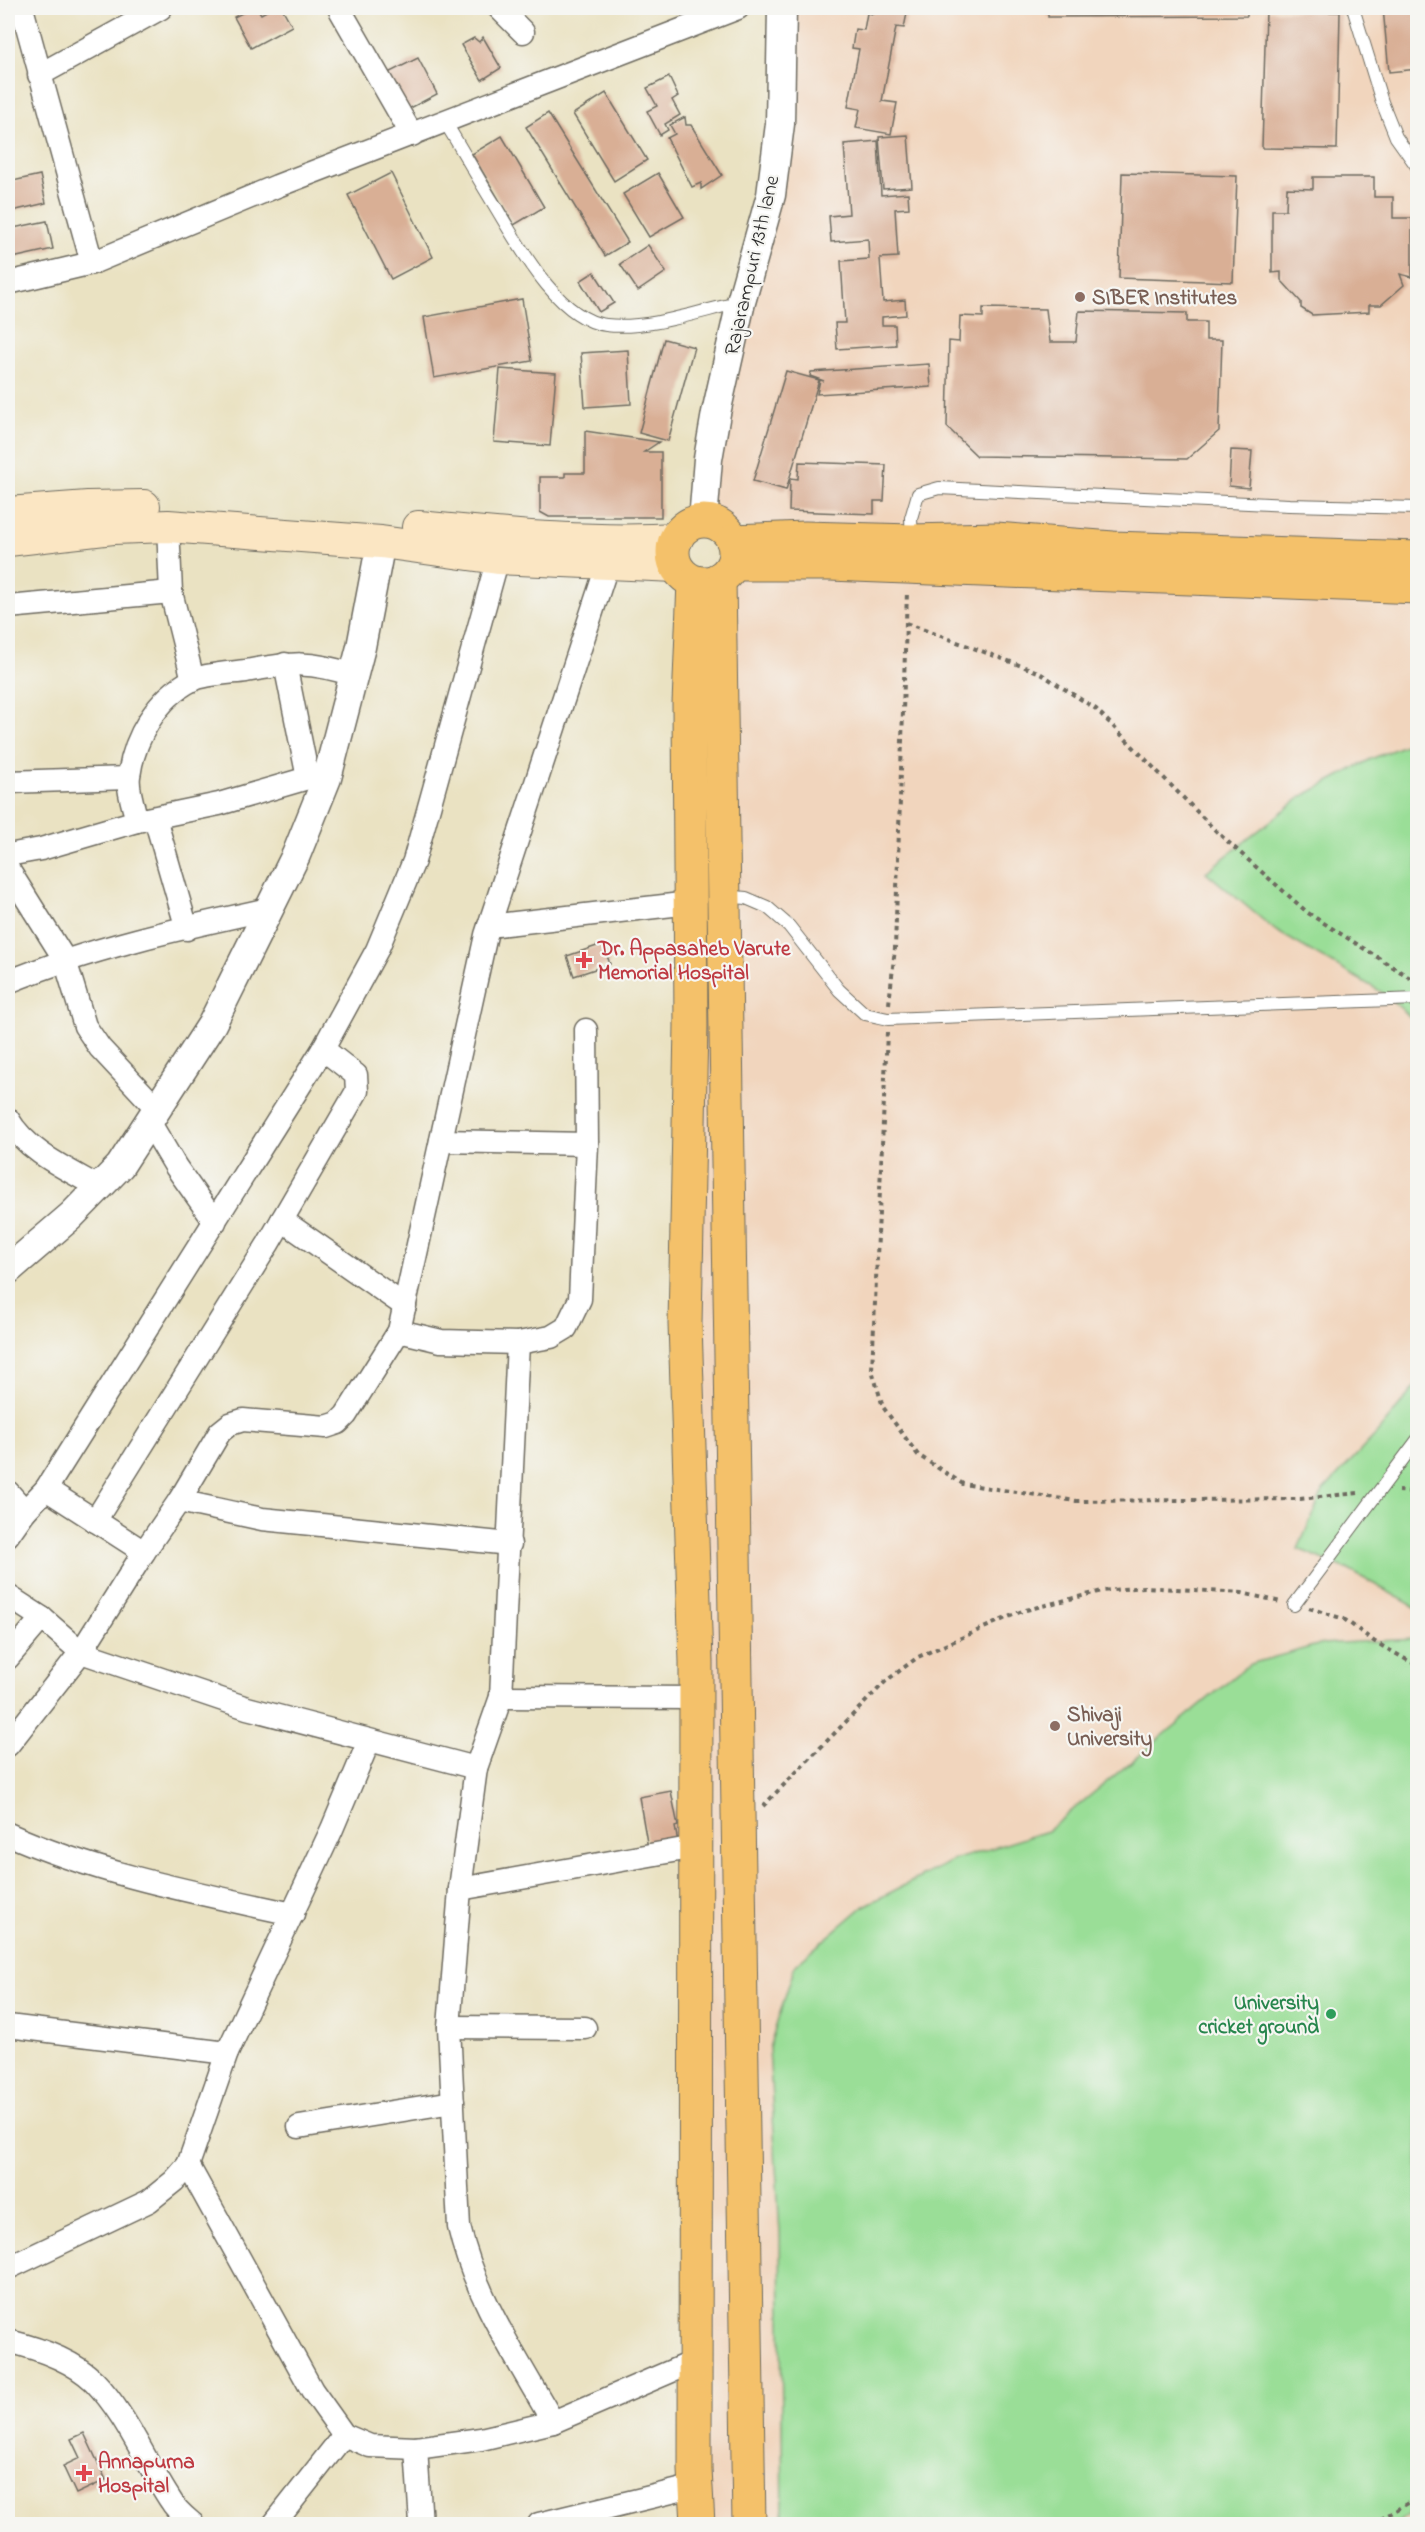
<svg xmlns="http://www.w3.org/2000/svg" width="1425" height="2532" viewBox="0 0 1425 2532" font-family="'Indie Flower',sans-serif">
  <rect width="100%" height="100%" fill="#f6f6f2"/>
  <filter id="ink" filterUnits="userSpaceOnUse"><feTurbulence type="fractalNoise" baseFrequency=".0167" numOctaves="2"/><feDisplacementMap in="SourceGraphic" scale="12" xChannelSelector="R" yChannelSelector="G"/><feConvolveMatrix kernelMatrix="1 2 1 2 8 2 1 2 1" color-interpolation-filters="sRGB"/></filter>
  <filter id="wash" filterUnits="userSpaceOnUse"><feTurbulence type="fractalNoise" baseFrequency=".008" numOctaves="4" result="noise"/><feDisplacementMap in="SourceGraphic" scale="24" xChannelSelector="R" yChannelSelector="G"/><feGaussianBlur stdDeviation="1.35" result="paint"/><feColorMatrix in="noise" values="0 0 0 0 0 0 0 0 0 0 0 0 0 0 0 0 0 1.4 0 .05"/><feComposite in="paint" operator="in"/></filter>
  <g filter="url(#wash)">
    <rect width="100%" height="100%" fill="#eae2c2"/>
    <!-- built -->
    <g fill="#f1d5bd">
      <path d="M793,8H1417V559L726,527L721,523L717,520L704,478Z"/>
      <path d="M739,577L1417,587V2524H703L695,2002L701,583Z"/>
    </g>
    <!-- green -->
    <g fill="#9ade97" stroke="#628461" stroke-width="1.5">
      <path d="M1417,740V1023L1385,994L1276,931L1206,872L1301,797L1371,759Z"/>
      <path d="M1417,1384V1608L1347,1569L1298,1549L1323,1491L1378,1432Z"/>
      <path d="M1416,1639L1418,1640L1417,2508L1396,2524H783L780,2234L769,2048L795,1965L864,1906L954,1860L1047,1831L1250,1664L1321,1644Z"/>
    </g>
    <g id="blocks">
      <!-- building -->
      <g fill="#d9af95">
        <path d="M252,8H257L261,14L272,8H282L292,26L251,48L234,17Z"/>
        <path d="M874,8H908L904,28L896,27L882,101L897,103L891,134L856,128L860,109L848,107L859,49L852,48L855,29L864,30L867,13L873,14Z"/>
        <path d="M1048,8H1247V16L1048,17Z"/>
        <path d="M1383,8H1418V69L1389,72Z"/>
        <path d="M1266,11L1340,12L1337,149L1262,148Z"/>
        <path d="M483,37L501,68L482,80L461,45L474,38L479,42Z"/>
        <path d="M418,58L437,94L403,112L384,75Z"/>
        <path d="M669,77L678,96L672,100L680,115L665,124L668,130L660,135L647,111L657,106L647,88Z"/>
        <path d="M8,86H9L13,99L8,100L11,117L8,118Z"/>
        <path d="M606,93L647,160L614,181L573,114Z"/>
        <path d="M548,113L628,242L605,256L526,127Z"/>
        <path d="M685,117L686,125H691L722,175L701,189V183L692,187L667,138L675,134L670,125Z"/>
        <path d="M1418,120V140H1412V121Z"/>
        <path d="M908,135L912,187L883,189L879,137Z"/>
        <path d="M502,136L544,207L514,225L472,154Z"/>
        <path d="M878,141L881,195L908,193L909,208L895,209L898,257L880,258L883,302L905,300L906,315L882,317V325H895L896,345L837,349L835,323H845L841,261L869,259L868,239L831,242L829,216L849,214L844,144Z"/>
        <path d="M391,173L433,257L391,279L348,195Z"/>
        <path d="M658,173L684,217L649,237L623,194Z"/>
        <path d="M1122,173L1237,176L1233,282L1119,278Z"/>
        <path d="M40,175L46,203L8,212V182Z"/>
        <path d="M1313,177H1374V197H1393V218H1412V277L1400,274L1404,285L1381,305H1369V312L1312,315L1301,308V302L1281,280V272L1272,273V210H1286L1287,188L1313,189Z"/>
        <path d="M47,221L53,249L8,259V229Z"/>
        <path d="M648,245L666,272L638,291L620,264Z"/>
        <path d="M594,272L614,303L599,312L580,281Z"/>
        <path d="M522,299L532,361L434,378L424,317Z"/>
        <path d="M983,308L1046,309L1050,342H1076L1079,311L1187,313V322H1206V340H1222L1219,431L1187,459L977,456L947,427L949,341L959,342L960,316L983,317Z"/>
        <path d="M664,339L694,347L668,441L639,433Z"/>
        <path d="M628,350L631,404L585,407L581,353Z"/>
        <path d="M929,364L931,387L817,394L820,380L824,381L810,376L811,372Z"/>
        <path d="M500,369L556,373L550,446L494,442Z"/>
        <path d="M786,371L819,380L786,490L753,481Z"/>
        <path d="M585,431L659,442L644,452H661V517H549L540,512V477H565V473H585Z"/>
        <path d="M1231,450L1252,451L1249,488L1229,486Z"/>
        <path d="M799,462L886,465L884,501H874V514L789,511L790,478L798,479Z"/>
        <path d="M603,944L610,964L574,976L567,956Z"/>
        <path d="M671,1791L678,1826L675,1827L678,1842L648,1848L639,1797Z"/>
        <path d="M84,2433L106,2480L76,2494L63,2466L80,2458L71,2439Z"/>
      </g>
    </g>
  </g>
  <g filter="url(#ink)">
    <use href="#blocks" fill-opacity="0" stroke="#6e6b60" stroke-width="1.5"/>
    <g fill="none" stroke-linecap="round" stroke-linejoin="round">
      <defs>
        <g id="service">
          <path d="M1353,8L1382,102L1396,137L1418,168"/>
          <path d="M445,122C461,148 476,175 492,201C516,240 556,319 606,325C648,330 700,311 741,302"/>
          <path d="M912,541L911,518L918,494L939,488L1289,505L1418,508"/>
          <path d="M724,896L746,898L767,907L789,926L839,990L865,1014L888,1019L1418,999"/>
          <path d="M1294,1605L1418,1439"/>
        </g>
        <g id="minor">
          <path d="M22,8L92,263"/>
          <path d="M339,8L412,135"/>
          <path d="M499,8L523,32"/>
          <path d="M39,75L161,8"/>
          <path d="M8,283L92,263L277,186L738,8"/>
          <path d="M168,526L171,592L193,680"/>
          <path d="M8,607L171,592"/>
          <path d="M285,664L308,778"/>
          <path d="M8,782L128,778"/>
          <path d="M155,818L187,929"/>
          <path d="M137,821C134,808 127,789 129,776C134,738 157,698 192,680C205,674 231,673 246,671C292,663 308,660 354,675"/>
          <path d="M8,855L41,849L137,821L219,804L308,778H327"/>
          <path d="M8,869L65,960L85,1026L100,1048L158,1110"/>
          <path d="M489,926L690,903"/>
          <path d="M8,982C90,948 182,928 269,909"/>
          <path d="M8,1119C27,1152 67,1169 100,1188"/>
          <path d="M150,1123L176,1167L215,1222"/>
          <path d="M441,1141L587,1144"/>
          <path d="M282,1220L405,1306"/>
          <path d="M399,1331L441,1341L518,1343L551,1337L566,1328L580,1299L587,1144L586,1030"/>
          <path d="M518,1343L501,1697L476,1768L460,1889L449,2027L459,2227C475,2297 518,2360 553,2422"/>
          <path d="M46,1489L144,1552"/>
          <path d="M8,1492L25,1511"/>
          <path d="M179,1501L262,1519L510,1544"/>
          <path d="M95,1521L268,1244L357,1091L356,1075L323,1049"/>
          <path d="M8,1535L25,1511L46,1489L323,1049L377,950L414,861L498,558"/>
          <path d="M8,1596L42,1618L81,1652L247,1708L476,1768"/>
          <path d="M8,1658L42,1618"/>
          <path d="M501,1697L695,1698"/>
          <path d="M8,1745L81,1652L144,1552L179,1501L220,1432L230,1424L243,1420L326,1427L338,1423L346,1415L399,1331L486,935L608,563"/>
          <path d="M8,1834C97,1874 197,1893 293,1914"/>
          <path d="M460,1889L695,1847"/>
          <path d="M8,2026L227,2053"/>
          <path d="M449,2027L585,2028"/>
          <path d="M299,2127L453,2102"/>
          <path d="M188,2165L312,2390L344,2435L370,2446L416,2448L481,2439L553,2422L695,2361"/>
          <path d="M8,2268L149,2201L174,2181L188,2165L227,2053L332,1829L369,1741"/>
          <path d="M8,2341C37,2348 71,2359 94,2381C127,2415 145,2462 171,2501C176,2510 185,2517 193,2524"/>
          <path d="M416,2448L421,2524"/>
          <path d="M274,2524L344,2435"/>
          <path d="M539,2524L696,2486"/>
        </g>
        <g id="tertiary">
          <path d="M703,521L708,459L716,413L741,302L771,195L780,124L782,8"/>
          <path d="M8,1270L71,1216L120,1166L212,1024L296,855L327,778L361,647L381,542"/>
        </g>
        <g id="secondary">
          <path d="M8,513L88,507L144,506"/>
          <path d="M418,527C504,535 591,544 677,539"/>
          <path d="M8,540L113,528L168,526L381,542L498,558L676,566"/>
        </g>
        <g id="primary">
          <circle cx="704" cy="552" r="31"/>
          <path d="M733,541L805,538L912,541L996,539L1113,548L1418,558"/>
          <path d="M733,564H830L1418,587"/>
          <path d="M719,579L749,2524"/>
          <path d="M694,582L689,704L691,1026L685,1324L696,1662L695,2470L698,2524"/>
        </g>
      </defs>
      <!-- service casing -->
      <use href="#service" stroke="#6e6b60" stroke-width="14"/>
      <!-- minor casing -->
      <use href="#minor" stroke="#6e6b60" stroke-width="25"/>
      <!-- tertiary casing -->
      <use href="#tertiary" stroke="#6e6b60" stroke-width="31"/>
      <!-- secondary casing -->
      <use href="#secondary" stroke="#6e6b60" stroke-width="34"/>
      <!-- primary casing -->
      <use href="#primary" stroke="#6e6b60" stroke-width="35"/>
      <!-- path -->
      <g stroke="#6e6b60" stroke-width="4" stroke-dasharray="4.5 4.5" stroke-linecap="butt">
        <path d="M906,623L1038,672L1096,709L1218,833L1308,913L1418,983"/>
        <path d="M889,1004L895,948L907,592"/>
        <path d="M887,1032L872,1370L883,1407L918,1455L963,1484L1076,1501L1300,1499L1358,1493"/>
        <path d="M1398,1491L1418,1492"/>
        <path d="M1309,1608L1344,1619L1375,1642L1418,1666"/>
        <path d="M763,1806L886,1681L918,1657L1022,1611L1102,1591L1144,1587L1242,1593L1281,1602"/>
        <path d="M1373,2524L1418,2497"/>
      </g>
      <!-- service -->
      <use href="#service" stroke="#fff" stroke-width="12"/>
      <!-- minor -->
      <use href="#minor" stroke="#fff" stroke-width="22"/>
      <!-- tertiary -->
      <use href="#tertiary" stroke="#fff" stroke-width="28"/>
      <!-- secondary -->
      <use href="#secondary" stroke="#fbe6c3" stroke-width="32"/>
      <!-- primary -->
      <use href="#primary" stroke="#f4c16a" stroke-width="33"/>
    </g>
  </g>
  <!-- markers -->
  <g fill="#8d6e63" stroke="#f6f6f2" stroke-width="2">
    <circle cx="1080" cy="297" r="6"/>
    <circle cx="1055" cy="1726" r="6"/>
  </g>
  <g fill="#e0444e" stroke="#f6f6f2" stroke-width="2">
    <path d="M581 951h6v6h6v6h-6v6h-6v-6h-6v-6h6z"/>
    <path d="M81 2464h6v6h6v6h-6v6h-6v-6h-6v-6h6z"/>
  </g>
  <circle fill="#2e9e5b" stroke="#f6f6f2" stroke-width="2" cx="1331" cy="2014" r="6"/>
  <g text-anchor="middle" stroke-width="4.5" stroke-linejoin="round" paint-order="stroke">
    <!-- street labels -->
    <g font-size="21" fill="#2b2b2b" stroke="#f6f6f2">
      <text transform="translate(751 265) rotate(-77)" y="7">Rajarampuri 13th lane</text>
    </g>
    <!-- education labels -->
    <g font-size="21" font-weight="bold" fill="#785e54" stroke="#f6f6f2" text-anchor="start">
      <text x="1092" y="304">SIBER Institutes</text>
      <text x="1067" y="1721">Shivaji<tspan x="1067" dy="24">University</tspan></text>
    </g>
    <!-- health labels -->
    <g font-size="21" font-weight="bold" fill="#be3a42" stroke="#f6f6f2" text-anchor="start">
      <text x="598" y="955">Dr. Appasaheb Varute<tspan x="598" dy="24">Memorial Hospital</tspan></text>
      <text x="98" y="2468">Annapurna<tspan x="98" dy="24">Hospital</tspan></text>
    </g>
    <!-- leisure labels -->
    <g font-size="21" font-weight="bold" fill="#27864d" stroke="#f6f6f2" text-anchor="end">
      <text x="1319" y="2009">University<tspan x="1319" dy="24">cricket ground</tspan></text>
    </g>
  </g>
  <!-- margin -->
  <rect width="1425" height="2532" fill="none" stroke="#f6f6f2" stroke-width="30"/>
</svg>
